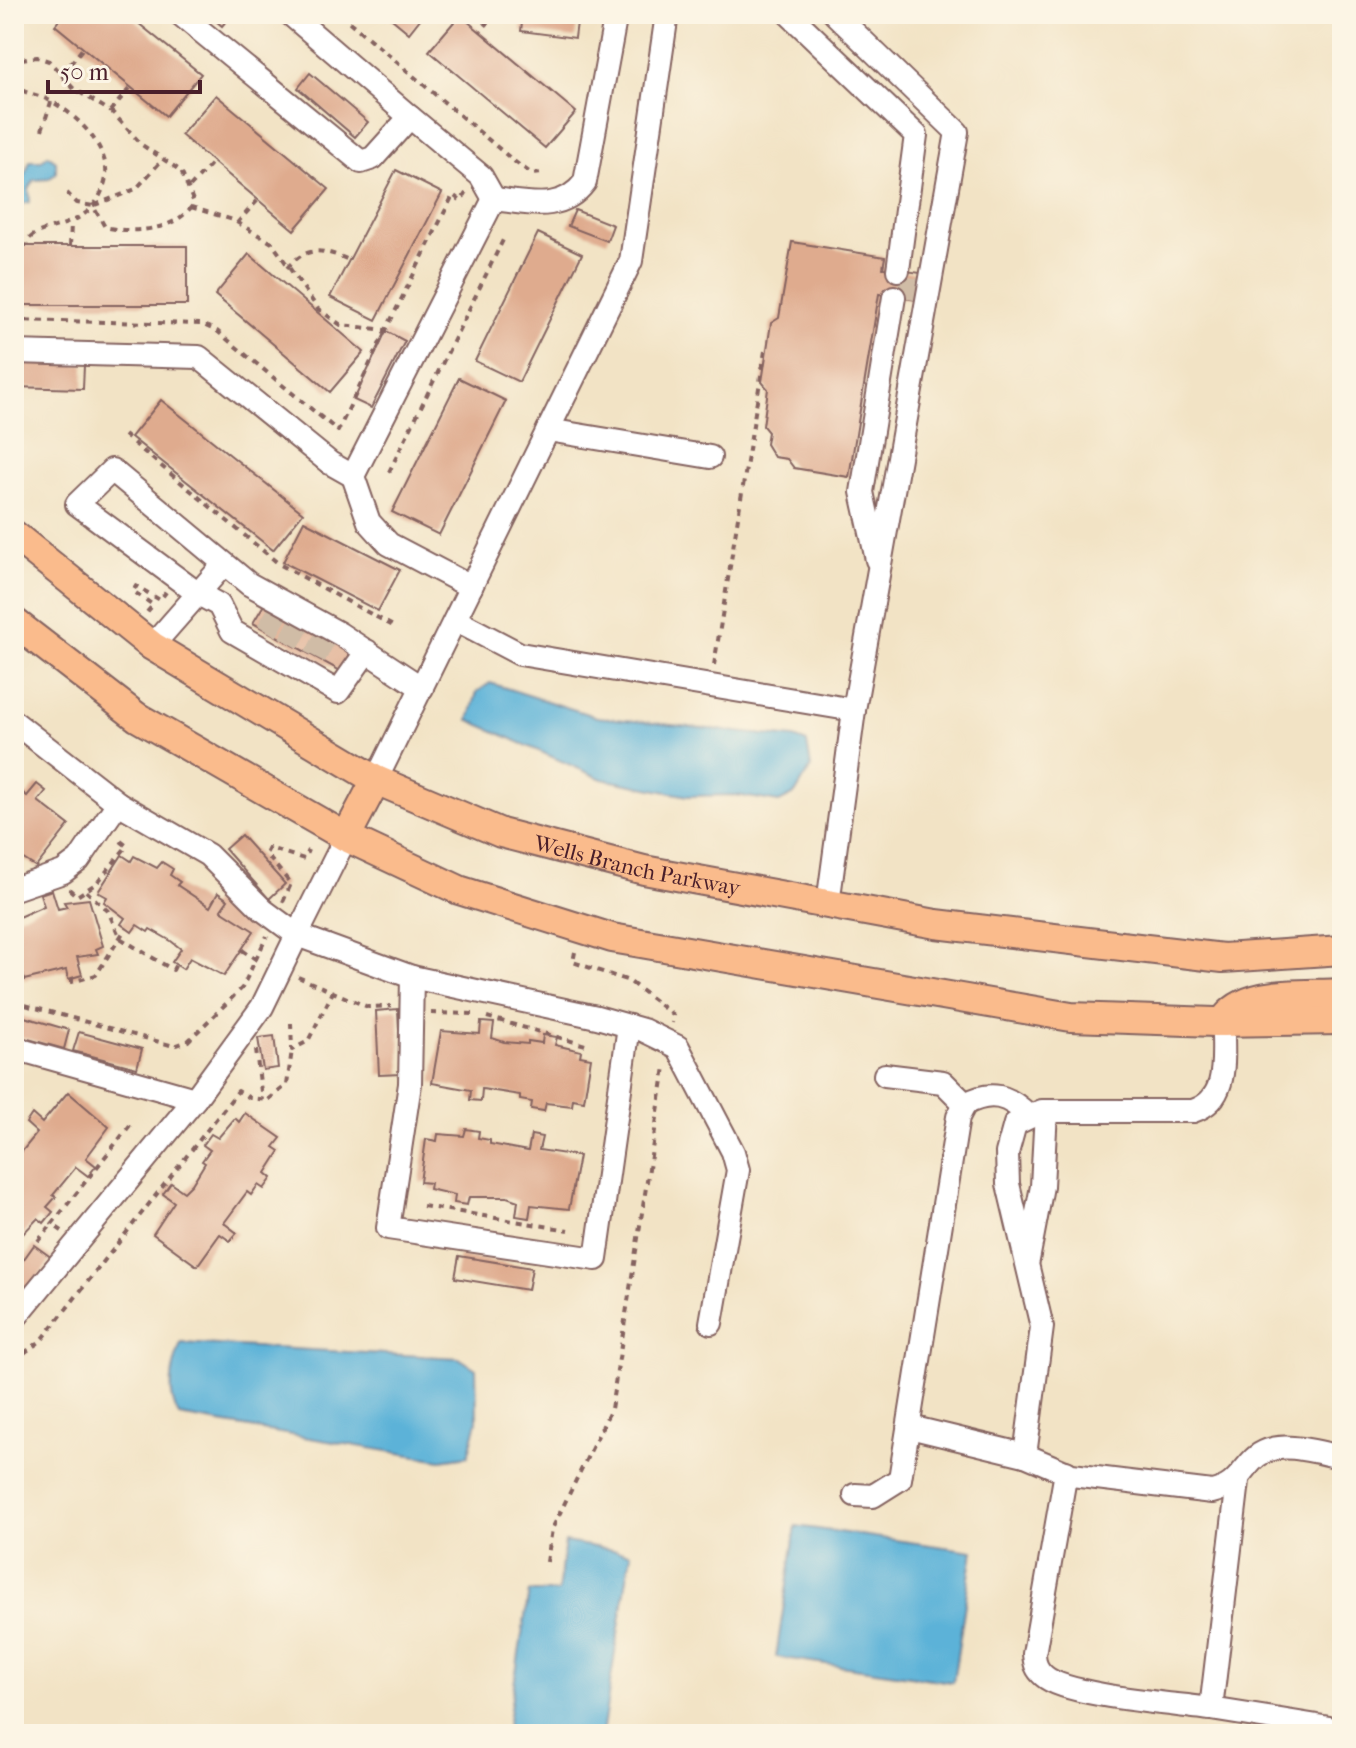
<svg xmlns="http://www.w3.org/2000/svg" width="1356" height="1748" viewBox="0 0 1356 1748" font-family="'IM FELL French Canon',serif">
  <rect width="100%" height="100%" fill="#fcf5e5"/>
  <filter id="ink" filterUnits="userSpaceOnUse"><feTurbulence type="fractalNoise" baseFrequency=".0125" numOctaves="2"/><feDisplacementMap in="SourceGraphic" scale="16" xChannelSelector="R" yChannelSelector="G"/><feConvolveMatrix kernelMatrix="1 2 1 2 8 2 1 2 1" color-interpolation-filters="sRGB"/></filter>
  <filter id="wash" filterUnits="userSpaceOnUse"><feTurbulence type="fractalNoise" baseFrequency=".006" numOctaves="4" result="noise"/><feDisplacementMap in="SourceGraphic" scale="32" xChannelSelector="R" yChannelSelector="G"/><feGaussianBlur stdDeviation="1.8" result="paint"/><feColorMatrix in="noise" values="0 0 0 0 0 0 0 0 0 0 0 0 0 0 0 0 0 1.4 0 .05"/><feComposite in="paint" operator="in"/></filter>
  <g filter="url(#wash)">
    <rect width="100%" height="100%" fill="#f2e3c5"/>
    <!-- water -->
    <g fill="#5bb2d8" stroke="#526882" stroke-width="2">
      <path d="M48,155L56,161V173L49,179L34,180L29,189L30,202L14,206V175H25L30,161H41Z"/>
      <path d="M490,683L597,717L794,738L807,743L811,767L795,794L779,802L736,795L688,796L602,779L469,720L477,692Z"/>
      <path d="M181,1343L459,1358L476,1369L477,1421L468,1456L441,1460L179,1416C166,1394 172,1367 181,1343Z"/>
      <path d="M796,1526L973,1551L953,1682L776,1657Z"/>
      <path d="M565,1542L631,1553L602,1734H506L529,1592H558Z"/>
    </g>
    <g id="blocks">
      <!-- building -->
      <g fill="#dfab8e">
        <path d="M64,14H127L201,74L166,116L55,25Z"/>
        <path d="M208,14H232L222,26Z"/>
        <path d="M386,14H424L409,33Z"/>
        <path d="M523,14H578L575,38L521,31Z"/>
        <path d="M460,15L576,112L545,148L429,51Z"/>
        <path d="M310,73L368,122L355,137L298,88Z"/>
        <path d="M216,95L329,189L294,230L181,135Z"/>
        <path d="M396,170L442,193L376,320L330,297Z"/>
        <path d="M575,210L613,225L607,241L568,226Z"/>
        <path d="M538,233L582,254L519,382L475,361Z"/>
        <path d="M792,242L885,257L883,268L921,273L917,300L879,294L849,477L794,468L787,459L774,457L766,444L768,432L763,426L768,389L762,382L771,323L779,318Z"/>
        <rect x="14" y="246" width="173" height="59"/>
        <path d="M249,254L364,352L330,392L215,295Z"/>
        <path d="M386,331L405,341L371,408L354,400Z"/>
        <path d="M14,362L84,365L83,389L14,387Z"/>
        <path d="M459,378L506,401L439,535L392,512Z"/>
        <path d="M161,400L303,513L273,550L131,437Z"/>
        <path d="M304,521L400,570L378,611L283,562Z"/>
        <path d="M265,603L355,653L344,673L253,623Z"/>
        <path d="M37,784L46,791L38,801L69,825L36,867L14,853V786L27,796Z"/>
        <path d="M241,835L285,884L269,899L225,849Z"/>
        <path d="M122,855L131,861L134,856L157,868L162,862L173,869L170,875L180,882L177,885L210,907L218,893L228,900L221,910L254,931L224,976L190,958L183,969L172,962L181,949L171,941L150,929L148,932L137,925L132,932L121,924L125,918L104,902L107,897L98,892Z"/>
        <path d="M52,890L58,909L67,907L64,902L89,899L103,946L96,949L98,954L77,957L82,975L68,979L66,970L24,980L14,947V919L44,906L40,894Z"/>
        <path d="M398,1009L401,1074L379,1075L376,1011Z"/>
        <path d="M14,1014L69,1030L64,1049L14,1035Z"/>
        <path d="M481,1022L494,1023L492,1038L504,1042L528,1044V1041L542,1043L543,1035L557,1037L555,1045L581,1051L580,1056L591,1058L584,1101L573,1099L572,1106L546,1103L544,1111L531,1109L532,1102L520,1100V1095L482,1089L481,1101L470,1100L471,1090L432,1083L441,1031L480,1034Z"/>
        <path d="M79,1032L142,1049L137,1068L73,1051Z"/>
        <path d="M274,1036L278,1068L263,1070L258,1038Z"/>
        <path d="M68,1092L109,1127L86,1158L96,1166L88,1176L76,1167L53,1195L56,1197L47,1207L53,1212L44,1223L38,1218L20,1237L14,1236V1161L37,1133L26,1123L32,1114L42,1123Z"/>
        <path d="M245,1113L281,1138L274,1147L280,1151L266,1173L272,1178L264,1189L258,1185L251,1195L247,1192L224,1223L237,1233L230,1241L220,1234L197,1266L153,1234L174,1202L163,1194L171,1183L184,1192L192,1184L205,1163L202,1161L210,1150L203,1145L211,1134L218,1138L235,1118L239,1122Z"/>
        <path d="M466,1129L479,1131L478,1138L490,1140V1144L528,1151L531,1135L542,1137L539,1150L579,1156L569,1209L531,1205L529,1218L516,1216L518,1201L507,1197H469L467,1205L454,1203L455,1195L429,1189L430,1183L420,1182L426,1139L437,1141L438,1134L464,1136Z"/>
        <path d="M34,1245L52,1258L14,1310V1273Z"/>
        <path d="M459,1256L532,1268L528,1290L455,1278Z"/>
      </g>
    </g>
  </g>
  <g filter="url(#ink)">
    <use href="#blocks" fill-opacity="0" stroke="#856461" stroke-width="2"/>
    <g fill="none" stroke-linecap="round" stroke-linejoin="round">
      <!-- minor-tunnel -->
      <g stroke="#d0bca6" stroke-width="22" stroke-dasharray="22 11" stroke-linecap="butt">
        <path d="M907,299L911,272"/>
        <path d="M267,631L279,611"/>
        <path d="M289,643L300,623"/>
        <path d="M315,657L326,636"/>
      </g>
      <defs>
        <g id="minor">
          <path d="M180,14L361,162L373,158L410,117L481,176L494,199"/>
          <path d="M290,14L410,117"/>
          <path d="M789,14L916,135L898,270"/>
          <path d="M14,352L199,357L330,463L353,476"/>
          <path d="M548,430L710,457"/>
          <path d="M877,560L862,492L894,297"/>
          <path d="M471,587L389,544L369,522L353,476L494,199C529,203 562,213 585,182L616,14"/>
          <path d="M455,620L520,654L854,710"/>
          <path d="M152,646L224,564"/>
          <path d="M367,651L338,692L232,631L219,605L197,593L77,504L112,470L249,584L340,634L422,688"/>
          <path d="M14,722L118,803L208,855L263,910L297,935L262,1007L195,1099L14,1048"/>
          <path d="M376,780L631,261L667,14"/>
          <path d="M346,837L297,935L412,977L597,1017L643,1030L678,1047L733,1152L738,1170L711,1323"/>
          <path d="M14,889L63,872L79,860L118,803"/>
          <path d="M828,904L854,710L957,132L835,14"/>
          <path d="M412,977L410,1084L388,1228L596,1259L629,1026"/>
          <path d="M1223,1022C1222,1055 1231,1099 1193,1111H1042L1015,1124L1007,1153L1008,1184L1042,1327L1025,1455L1072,1475L1212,1492C1233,1487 1237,1478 1251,1462C1273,1436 1313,1452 1342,1457"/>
          <path d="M885,1075L943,1082L965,1104"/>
          <path d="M1028,1260L1042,1186L1046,1111"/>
          <path d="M14,1319L195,1099"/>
          <path d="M910,1427L1025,1455"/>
          <path d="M1066,1472L1034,1654C1035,1664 1036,1669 1044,1676C1066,1696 1177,1704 1211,1709L1238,1481"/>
          <path d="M855,1495L873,1496L900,1479L958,1117L965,1104C991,1090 1008,1095 1029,1116"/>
          <path d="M1211,1709L1342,1730"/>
        </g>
        <g id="major">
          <path id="s1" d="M14,535L152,646L376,780L501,833L644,870L936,924L1223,958L1342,950"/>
          <path d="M14,622L137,717L346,837L459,890L612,938L1071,1017L1215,1022L1342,1020"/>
          <path d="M346,837L376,780"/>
          <path d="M1223,1022C1245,987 1305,996 1342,993"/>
        </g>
      </defs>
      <!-- minor casing -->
      <use href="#minor" stroke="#856461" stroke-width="26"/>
      <!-- major casing -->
      <use href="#major" stroke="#856461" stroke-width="32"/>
      <!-- path -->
      <g stroke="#856461" stroke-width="4" stroke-dasharray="6 6" stroke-linecap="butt">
        <path d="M340,14L515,162L532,174L543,173"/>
        <path d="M475,14L487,24L480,32"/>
        <path d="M14,50L21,59L14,73"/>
        <path d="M21,59L37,57L49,61L73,88L113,113L142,145L181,171L194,203C177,231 134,234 105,227L93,206L77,203L67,193"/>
        <path d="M63,73L83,48"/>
        <path d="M14,81C21,95 32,92 44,98C72,109 114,149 105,182C90,238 31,219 26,246"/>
        <path d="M110,111L131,87"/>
        <path d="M42,130L51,102"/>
        <path d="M190,187L213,162"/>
        <path d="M95,205L136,189L163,159"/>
        <path d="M191,207L233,220L272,243L318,309L341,325L386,330L453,195L461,201L466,193"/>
        <path d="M237,223L258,200"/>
        <path d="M70,246L71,224"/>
        <path d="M287,268C308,245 322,249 349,260"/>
        <path d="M14,320L201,324L217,331L338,431L386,330"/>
        <path d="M124,435L279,564L393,626"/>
        <path d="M389,472L504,238"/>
        <path d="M147,612L153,605L133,591L136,586L160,600L166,592"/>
        <path d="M714,665L765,351"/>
        <path d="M69,889L77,896L97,883L127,846L117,838"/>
        <path d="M86,891L108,911L120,938L173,970L176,964"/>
        <path d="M283,902L291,884L266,854L269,848L304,859L308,850"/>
        <path d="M242,950L257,960"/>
        <path d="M575,952L573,962L629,981L673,1015L672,1023"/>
        <path d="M298,977L368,1007L391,1006"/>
        <path d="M72,978V982L96,975L126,928"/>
        <path d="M14,1002L174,1046L188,1041L242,988L267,936"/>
        <path d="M431,1013L475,1014"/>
        <path d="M487,1017L589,1046"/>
        <path d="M291,1023L292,1050L308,1041L333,992"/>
        <path d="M256,1050L262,1100"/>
        <path d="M423,1206L569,1230"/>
        <path d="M62,1231L52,1224L131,1124"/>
        <path d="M38,1241L52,1224"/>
        <path d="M14,1360L41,1341L238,1091L250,1098L268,1100L287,1085L292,1050"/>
        <path d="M547,1562L552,1529L611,1409L665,1067"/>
      </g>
      <!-- minor -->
      <use href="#minor" stroke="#fff" stroke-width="22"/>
      <!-- major -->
      <use href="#major" stroke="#fabb8c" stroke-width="28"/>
    </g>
  </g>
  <g text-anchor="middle" stroke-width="7" stroke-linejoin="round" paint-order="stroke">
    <!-- street labels -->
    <g font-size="22" fill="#4a1f2b" stroke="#fcf5e5">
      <text dy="8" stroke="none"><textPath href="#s1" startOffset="714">Wells Branch Parkway</textPath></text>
    </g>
  </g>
  <!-- margin -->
  <rect width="1356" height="1748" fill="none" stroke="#fcf5e5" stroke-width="48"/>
  <!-- scale -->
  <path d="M48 80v12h152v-12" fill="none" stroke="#4a1f2b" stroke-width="4"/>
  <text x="60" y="80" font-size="24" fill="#4a1f2b" stroke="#fcf5e5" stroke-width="6" paint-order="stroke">50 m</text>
</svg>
